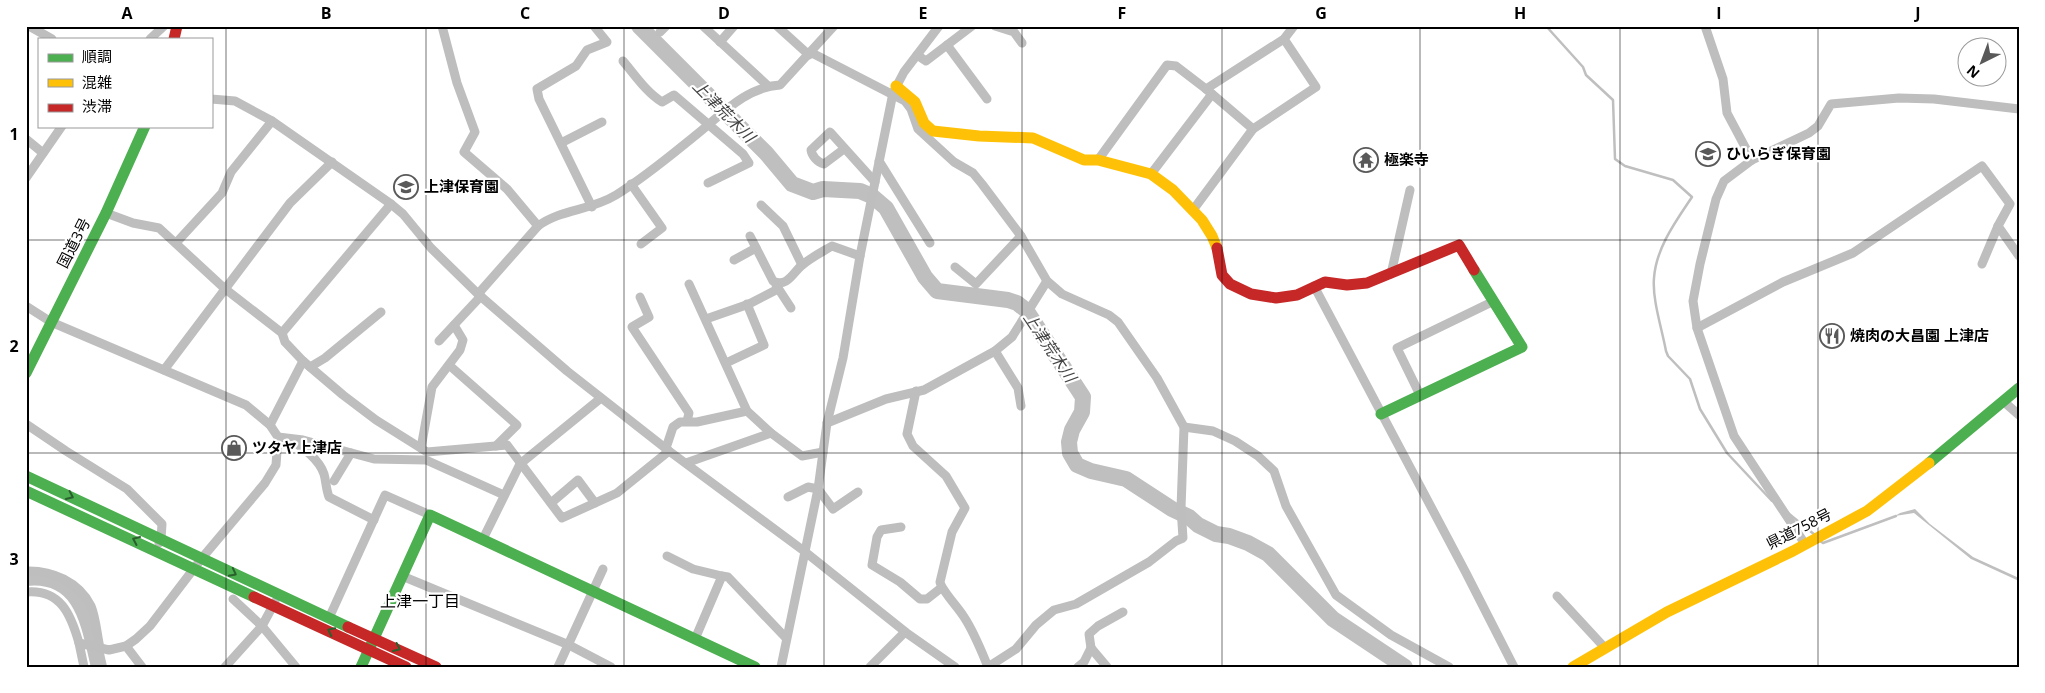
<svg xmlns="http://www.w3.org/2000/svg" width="2045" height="693" viewBox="0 0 2045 693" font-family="'Open Sans','Noto Sans JP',sans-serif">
  <rect width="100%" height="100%" fill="#fff"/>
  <!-- water -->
  <path fill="#bfbfbf" d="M1915,509L1930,524L1973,557L2019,578V581L1971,559L1914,513L1895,516L1900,513Z"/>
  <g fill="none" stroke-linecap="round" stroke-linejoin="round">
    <!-- stream -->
    <g stroke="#bfbfbf" stroke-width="2.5">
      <path d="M1546,26L1583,67L1586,75L1613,100L1615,159L1625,166L1673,180L1692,197C1676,221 1656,248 1654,278C1652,299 1662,329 1666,351L1668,356L1690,379L1700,409L1727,453L1772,501"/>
      <path d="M1788,513L1815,535"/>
      <path d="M1820,541L1823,543L1896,516"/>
    </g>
    <!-- river -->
    <g stroke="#bfbfbf" stroke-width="16">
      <path d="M639,26L766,153L792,184L813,192L823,189L860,191L872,196L886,208L925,277L937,291L1008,300L1017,303L1026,310L1083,397L1082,412L1072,430L1069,442L1070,453L1077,465L1091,471L1126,479L1172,509L1189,517L1198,525L1216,534L1229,536L1248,543L1268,554L1333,619L1405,667"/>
      <path d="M26,578C83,572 89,625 99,667"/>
    </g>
    <!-- street -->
    <g stroke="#bebebe" stroke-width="9">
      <path d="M29,26L52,39"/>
      <path d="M442,26L457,83L475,132L464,152L507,189L538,226"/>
      <path d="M703,26L767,85"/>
      <path d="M777,26L809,55"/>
      <path d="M995,26L1014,32L1022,43"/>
      <path d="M1705,26L1723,79L1727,113L1752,160"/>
      <path d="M660,32L666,26"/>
      <path d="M150,39L164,26"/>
      <path d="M720,42L734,26"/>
      <path d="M947,45L987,99"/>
      <path d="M812,53L905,101L911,109L918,129L954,162L973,173L982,184L1021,236L1047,281L1062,294L1109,315L1118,322L1157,378L1184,427L1181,508L1183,538L1176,541L1149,562L1076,604L1054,610L1036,625L1016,649L988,667"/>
      <path d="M917,55L926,61L972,26"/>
      <path d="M623,61C635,75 646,92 662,102L674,95L743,154L749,163L708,183"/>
      <path d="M1212,94L1253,129"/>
      <path d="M211,99L235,101L272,121L391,204L403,214L431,248L478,294L567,371L669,451L804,551L908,634L955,667"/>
      <path d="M26,139L43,153"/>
      <path d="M561,143L602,122"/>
      <path d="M844,149L824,164C817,162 812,156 811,150L830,132L875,182"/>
      <path d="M1098,160L1167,65L1176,66L1206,89L1284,39L1294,26"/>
      <path d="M879,161L930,243"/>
      <path d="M1151,174L1212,94L1206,89"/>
      <path d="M26,178L62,126"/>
      <path d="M631,184L662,228L641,244"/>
      <path d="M761,205L783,226L802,265"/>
      <path d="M592,207L539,99L537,89L576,66L587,50L607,42L594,26"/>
      <path d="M1193,210L1253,129L1316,87L1284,39"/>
      <path d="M106,213L133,223L159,228L224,288L282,333L285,342L303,361L343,395L376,420L427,452L507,445L562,518L617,493L669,451"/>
      <path d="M750,236L773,281C787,288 793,273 801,266C810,258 822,252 832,246L860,256"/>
      <path d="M176,243L222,193L231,172L272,121"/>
      <path d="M734,260L756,248"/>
      <path d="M1982,264L1998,226"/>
      <path d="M955,267L976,284L1021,236"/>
      <path d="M1391,274L1410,190"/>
      <path d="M689,284L747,411L771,433L802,456L823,452"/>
      <path d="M776,285L791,308"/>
      <path d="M1314,286L1465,571L1514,667"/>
      <path d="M478,294L538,226C561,209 590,211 616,195C644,178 670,156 696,135C721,115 746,87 780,85L834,26"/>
      <path d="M640,297L649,317L632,327L689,413L687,421"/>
      <path d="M26,306L51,322L246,405L270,425L278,437L276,465L265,483L202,558L150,626L136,639L126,646L109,650L79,643L84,667"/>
      <path d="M706,319L749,304L778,289"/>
      <path d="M1697,328L1783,282L1853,253L1982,166L2010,204L1998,226L2019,256"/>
      <path d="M282,333L391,204"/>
      <path d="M439,341L481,296"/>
      <path d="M995,351L1018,388L1021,406"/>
      <path d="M726,363L764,345L747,304"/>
      <path d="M449,365L517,425L496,446"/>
      <path d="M310,367L325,358L381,312"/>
      <path d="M164,370L290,203L332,162"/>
      <path d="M916,391L907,434L913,446L946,476L965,508L952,532L940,582C942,591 958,607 964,617C974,632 981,650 988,667"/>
      <path d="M1420,395L1397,348L1494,301"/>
      <path d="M2003,401L2019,415"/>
      <path d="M827,423L886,399L924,390L995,351L1012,337L1047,281"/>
      <path d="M26,424L66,451L127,489L162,524L161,539L159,543"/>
      <path d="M270,425L303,361"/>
      <path d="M1184,427L1213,431L1235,441L1258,456L1274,471L1286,506L1336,595L1391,635L1449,667"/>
      <path d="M278,437L303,440L374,459L426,460L504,495"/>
      <path d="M291,440C303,448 319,459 324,474C326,481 326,489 329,497L374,520"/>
      <path d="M421,448L432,387L460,350L463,340L454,325"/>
      <path d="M666,448L673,427L680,422H697L747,411"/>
      <path d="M686,463L771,433"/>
      <path d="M334,481L351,453"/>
      <path d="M788,497L808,487L818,489L833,509L858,492"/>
      <path d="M551,503L578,480L595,503"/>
      <path d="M901,527L881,530L877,537L872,565L900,582L920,599H927L941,588"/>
      <path d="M483,539L520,464L601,398"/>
      <path d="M1805,544L1734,436L1697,328L1693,301L1700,264L1716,199L1724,181L1752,160L1809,133L1818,126L1831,104L1899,98L1934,99L2019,109"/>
      <path d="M667,556L693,569L722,576"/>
      <path d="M26,571C52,570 79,582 91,606C96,618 97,635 100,648"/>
      <path d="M402,576L569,645L611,667"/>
      <path d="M26,592C61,589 71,615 79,643"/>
      <path d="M1557,596L1605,648"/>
      <path d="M233,599L262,626L296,667"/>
      <path d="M329,618L385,495L430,515"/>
      <path d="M695,639L722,576L728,577L786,638"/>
      <path d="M126,646L142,667"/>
      <path d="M1091,648L1089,634L1098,626L1123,612"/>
      <path d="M225,667L262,626L275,602"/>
      <path d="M558,667L603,569"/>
      <path d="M781,667L818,489L827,423L843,358L860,256L893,93L904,72L939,26"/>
      <path d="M870,667L905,632"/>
      <path d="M1078,667L1084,662L1091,648L1107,667"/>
    </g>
    <!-- fast -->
    <g stroke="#4caf50" stroke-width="11">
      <path d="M26,373L106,213L145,126"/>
      <path d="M1381,414L1522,347L1474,270"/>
      <path d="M1929,463L2019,388"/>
      <path d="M26,476L348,627"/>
      <path d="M26,491L254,597"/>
      <path d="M361,667L430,515L755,667"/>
    </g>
    <!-- slow -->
    <g stroke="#ffc107" stroke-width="11">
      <path d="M896,86L915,102L924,123L933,131L979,136L1033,138L1084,160H1098L1151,174L1173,190L1202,220L1212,236L1217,248"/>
      <path d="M1573,667L1667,612L1793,551L1867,511L1929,463"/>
    </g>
    <!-- jam -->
    <g stroke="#c62828" stroke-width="11">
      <path d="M174,39L177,26"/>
      <path d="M1217,248L1222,275L1230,284L1251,294L1276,298L1297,295L1325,282L1347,285L1367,283L1459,245L1474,270"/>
      <path d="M254,597L406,667"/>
      <path d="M348,627L436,667"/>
    </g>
  </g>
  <!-- one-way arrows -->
  <defs><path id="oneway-chevron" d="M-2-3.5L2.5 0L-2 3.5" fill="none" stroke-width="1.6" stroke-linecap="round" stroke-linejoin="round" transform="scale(1.25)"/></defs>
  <g stroke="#2a602c">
    <use href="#oneway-chevron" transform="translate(70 496) rotate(25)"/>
    <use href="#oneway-chevron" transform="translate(136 540) rotate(-156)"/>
    <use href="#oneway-chevron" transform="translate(233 573) rotate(27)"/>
    <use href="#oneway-chevron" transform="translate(331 631) rotate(-154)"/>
    <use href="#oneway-chevron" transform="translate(397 648) rotate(25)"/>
  </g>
  <!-- grid -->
  <path fill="none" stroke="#000" stroke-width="1" stroke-opacity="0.55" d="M226,26V667M426,26V667M624,26V667M824,26V667M1022,26V667M1222,26V667M1420,26V667M1620,26V667M1818,26V667M26,240H2019M26,453H2019"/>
  <!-- icons -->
  <defs>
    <symbol id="school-ring" viewBox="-11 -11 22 22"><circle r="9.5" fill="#fff" stroke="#595959" stroke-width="1.5"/><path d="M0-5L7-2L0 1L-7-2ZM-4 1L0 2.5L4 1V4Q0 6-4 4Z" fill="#595959"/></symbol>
    <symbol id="temple-ring" viewBox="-11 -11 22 22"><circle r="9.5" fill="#fff" stroke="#595959" stroke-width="1.5"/><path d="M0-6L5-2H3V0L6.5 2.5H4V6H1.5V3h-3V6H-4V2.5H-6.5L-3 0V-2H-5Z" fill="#595959"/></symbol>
    <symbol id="restaurant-ring" viewBox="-11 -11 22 22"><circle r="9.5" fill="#fff" stroke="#595959" stroke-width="1.5"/><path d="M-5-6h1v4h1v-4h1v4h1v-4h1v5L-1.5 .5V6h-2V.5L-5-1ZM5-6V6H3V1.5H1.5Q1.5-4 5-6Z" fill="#595959"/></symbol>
    <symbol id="shop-ring" viewBox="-11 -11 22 22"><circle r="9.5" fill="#fff" stroke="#595959" stroke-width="1.5"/><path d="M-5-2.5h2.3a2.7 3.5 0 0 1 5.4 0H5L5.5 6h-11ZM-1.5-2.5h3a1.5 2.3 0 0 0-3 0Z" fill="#595959"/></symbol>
  </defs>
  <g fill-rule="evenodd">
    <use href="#school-ring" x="1694" y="140" width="28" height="28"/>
    <use href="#temple-ring" x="1352" y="146" width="28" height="28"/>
    <use href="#school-ring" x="392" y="173" width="28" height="28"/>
    <use href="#restaurant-ring" x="1818" y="322" width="28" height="28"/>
    <use href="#shop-ring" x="220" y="434" width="28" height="28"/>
  </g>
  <g text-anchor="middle" stroke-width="4.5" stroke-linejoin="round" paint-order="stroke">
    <!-- poi labels -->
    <g font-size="15" font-weight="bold" fill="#000" stroke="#fff" text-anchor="start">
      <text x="1726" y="159">ひいらぎ保育園</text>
      <text x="1384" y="165">極楽寺</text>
      <text x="424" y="192">上津保育園</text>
      <text x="1850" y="341">焼肉の大昌園 上津店</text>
      <text x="252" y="453">ツタヤ上津店</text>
    </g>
    <!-- street labels -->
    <g font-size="15" fill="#000" stroke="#fff">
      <text transform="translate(74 243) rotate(-63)" y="5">国道3号</text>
      <text transform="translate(1799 529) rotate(-27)" y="5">県道758号</text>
    </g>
    <!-- water labels -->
    <g font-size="16" font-style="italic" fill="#444" stroke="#fff">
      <text transform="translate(724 111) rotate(45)" y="6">上津荒木川</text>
      <text transform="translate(1050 347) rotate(56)" y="6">上津荒木川</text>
    </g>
    <!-- neighbourhood labels -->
    <g font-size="16" fill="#000" stroke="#fff">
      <text x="420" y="607">上津一丁目</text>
    </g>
  </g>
  <!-- border -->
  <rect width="2045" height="693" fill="none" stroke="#ffffff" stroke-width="55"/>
  <!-- legend -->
  <rect x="38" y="38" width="175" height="90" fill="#ffffff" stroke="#999999"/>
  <rect x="48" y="54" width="25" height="8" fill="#4caf50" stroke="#999999"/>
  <text x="82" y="62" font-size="15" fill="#000000">順調</text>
  <rect x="48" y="79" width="25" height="8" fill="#ffc107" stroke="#999999"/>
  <text x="82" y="88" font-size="15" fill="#000000">混雑</text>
  <rect x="48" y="104" width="25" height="8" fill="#c62828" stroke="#999999"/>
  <text x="82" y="112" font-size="15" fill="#000000">渋滞</text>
  <!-- north arrow -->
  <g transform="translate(1982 62) rotate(222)"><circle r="24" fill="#ffffff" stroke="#999999"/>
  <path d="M0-4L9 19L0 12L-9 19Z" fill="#595959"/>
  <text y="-8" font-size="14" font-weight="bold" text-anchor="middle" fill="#000000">N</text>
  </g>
  <rect x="28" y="28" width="1990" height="638" fill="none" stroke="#000" stroke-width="2"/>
  <g font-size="16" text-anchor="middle" font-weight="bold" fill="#000">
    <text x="127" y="19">A</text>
    <text x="326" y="19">B</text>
    <text x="525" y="19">C</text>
    <text x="724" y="19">D</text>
    <text x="923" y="19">E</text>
    <text x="1122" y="19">F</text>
    <text x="1321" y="19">G</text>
    <text x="1520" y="19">H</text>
    <text x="1719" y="19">I</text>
    <text x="1918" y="19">J</text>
    <text x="14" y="140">1</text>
    <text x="14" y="352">2</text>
    <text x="14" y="565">3</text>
  </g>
</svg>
